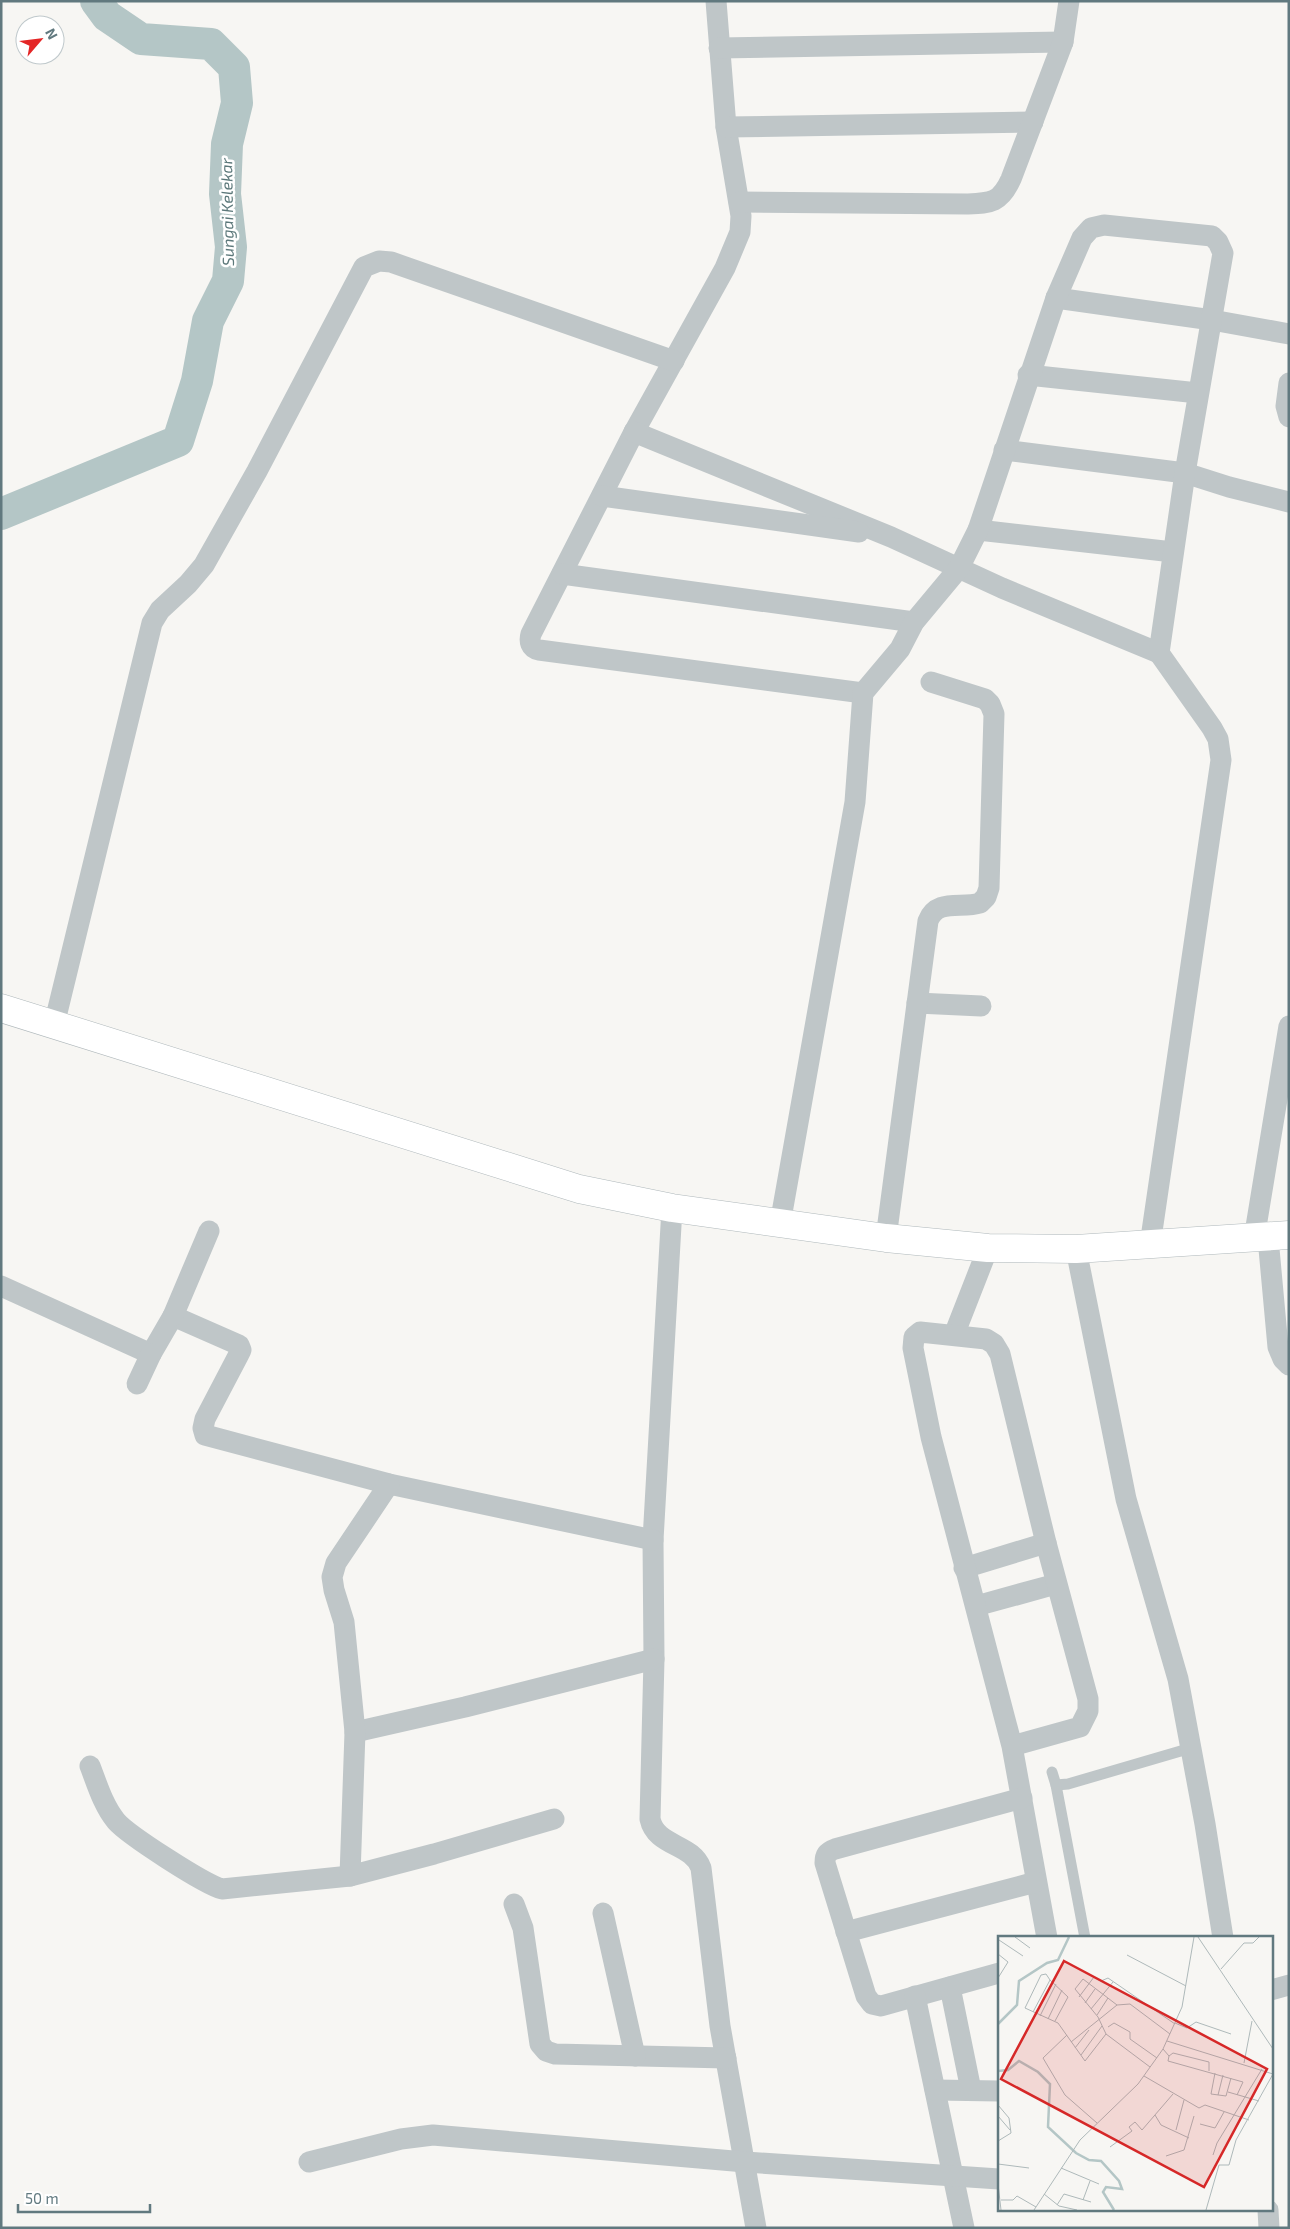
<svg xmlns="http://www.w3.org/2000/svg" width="1290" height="2229" viewBox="0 0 1290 2229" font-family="'Exo 2',sans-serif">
  <rect width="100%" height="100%" fill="#f7f6f3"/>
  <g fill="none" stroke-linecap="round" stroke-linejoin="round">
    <!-- river -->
    <path stroke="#b4c6c6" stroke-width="32" d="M1,514L178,441L197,381L208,321L228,281L231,247L225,194L227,144L237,103L234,67L211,44L141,39L107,16L96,1"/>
    <defs>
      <path id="secondary" d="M1,1008L579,1189L672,1208L886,1238L988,1248L1076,1249L1289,1235"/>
    </defs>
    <!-- secondary casing -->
    <use href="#secondary" stroke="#afb8bb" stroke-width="29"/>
    <!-- lane -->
    <g stroke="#bfc6c8" stroke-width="11">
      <path d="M1052,1772L1056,1785L1068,1784L1191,1748"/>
      <path d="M1056,1785L1085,1938"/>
    </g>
    <!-- street -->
    <g stroke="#bfc6c8" stroke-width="21">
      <path d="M716,1L726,127L741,216L740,232L725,268L634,432L531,634C529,641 530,648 539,650L863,693"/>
      <path d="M719,48L1063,42"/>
      <path d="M726,127L1033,122"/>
      <path d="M739,202L967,204C991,203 1000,203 1011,179L1063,42L1069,1"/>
      <path d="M1056,298L1212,320L1289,334"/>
      <path d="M1028,375L1198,393"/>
      <path d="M1289,383L1286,406L1289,417"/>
      <path d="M634,432L891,537L1002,588L1159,653"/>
      <path d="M1004,450L1185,473L1229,487L1289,502"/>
      <path d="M602,496L859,532"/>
      <path d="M978,530L1173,552"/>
      <path d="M562,574L914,622"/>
      <path d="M917,1003L981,1006"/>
      <path d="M54,1025L152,623L160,610L188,584L204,565L257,471L364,267L379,261L391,262L674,361"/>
      <path d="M672,1208L653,1540L654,1659L650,1819C656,1847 692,1843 701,1868L720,2026L756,2228"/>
      <path d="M780,1224L855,802L863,693L900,649L914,622L959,568L978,530L1056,298L1082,238L1091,228L1104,225L1212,236L1218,242L1223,253L1185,473L1159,653L1212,728L1218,739L1221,760L1150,1245"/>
      <path d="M886,1238L928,921C937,898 961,909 980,903L986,897L989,888L994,714L990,704L985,699L931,682"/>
      <path d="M1268,1238L1278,1347L1283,1359L1289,1365"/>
      <path d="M1254,1239L1289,1026"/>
      <path d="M1076,1249L1126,1499L1178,1679L1205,1824L1223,1938"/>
      <path d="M1,1286L151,1354L173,1316L239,1345L241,1350L238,1356L205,1419L203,1428L205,1435L389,1484L653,1540"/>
      <path d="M173,1316L209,1231"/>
      <path d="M954,1335L988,1248"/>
      <path d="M137,1384L151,1354"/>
      <path d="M964,1568L1046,1543"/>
      <path d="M976,1606L1056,1584"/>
      <path d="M355,1732L465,1707L654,1659"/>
      <path d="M1012,1746L1080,1727L1088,1711V1699L1046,1543L1000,1354L994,1344L986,1339L920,1332L914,1337L913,1348L931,1437L1012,1746L1047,1938"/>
      <path d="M90,1766C97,1784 103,1805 116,1821C128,1835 204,1884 222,1889L350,1876L434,1854L554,1819"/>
      <path d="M350,1876L355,1732L344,1622L334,1590L332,1577L336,1563L389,1484"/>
      <path d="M514,1904L523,1928L540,2044L546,2051L555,2054L726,2058"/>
      <path d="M603,1913L635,2056"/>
      <path d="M846,1932L1036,1882"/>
      <path d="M999,1973L881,2006L872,2004L866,1996L825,1863C825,1855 827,1852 835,1849L1022,1798"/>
      <path d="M950,1987L971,2090"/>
      <path d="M1271,1990L1289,1985"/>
      <path d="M915,1996L964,2228"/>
      <path d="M935,2090L999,2091"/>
      <path d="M309,2162L401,2139L433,2135L745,2162L999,2179"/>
      <path d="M1268,2210L1269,2228"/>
    </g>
    <!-- secondary -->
    <use href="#secondary" stroke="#fff" stroke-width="28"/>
  </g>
  <g text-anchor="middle" stroke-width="5" stroke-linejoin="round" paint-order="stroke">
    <!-- water labels -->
    <g font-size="16" font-style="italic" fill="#5c787a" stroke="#fff">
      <text transform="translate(227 212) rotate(-91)" y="6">Sungai Kelekar</text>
    </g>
  </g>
  <!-- overview -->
  <g transform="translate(998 1936)">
    <rect width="275" height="275" fill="#f7f6f3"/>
    <path fill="none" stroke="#b4c6c6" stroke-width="2.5" d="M0,88L19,69L21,45L49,27L60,24L71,1M0,135L10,134L21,125L40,136L52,148L50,191L78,217L91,224L103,225L121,245L124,253L108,251L105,256L116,274"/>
    <path fill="none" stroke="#aeb9ba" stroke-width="1" d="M17,1L32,12M200,1L275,113M1,4L25,20M0,18L10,26L0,42M129,19L188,50M223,33L246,7H255L261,1M87,36L103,45L110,42L177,88M52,44L48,38L43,39L27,72L60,87L87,125L108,98M81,61L96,41M87,67L97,53M93,73L115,46M35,76L52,44L70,61L57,85M99,79L110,62M42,80L58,48M50,83L64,54M177,87L189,92L198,86L233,98M110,91L116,87L132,96V103L159,122M69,99L45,122L67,159L99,187M169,105L275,138M73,106L119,69M77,112L91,94M165,113L171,120L170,125L245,146L239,159M83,119L104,90M171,120L175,117L211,126V135M246,127L254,85M152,131L108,98L100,81L77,53L85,43L119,69L132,68L172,98M217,137L213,158L228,160L233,142M146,140L201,172L207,169L251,184M230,156L261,165M220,159L225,139M0,169L11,182L13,197L0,205M157,179L163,189L191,202M0,180L12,194M202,188L217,192L226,176M178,194L186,164M112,211L134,195L131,191L137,186L144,194L175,158M215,219L219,207L264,133M168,220L186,214L196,180M0,228L31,232M63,232L101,248M0,248L3,274M46,258L61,270L79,274M3,264H15L19,260L38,271M85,264L92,245M59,269L66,258L93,266M36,274L82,204L140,148L165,113L184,71L196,1M208,274L221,229H231L238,204L275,138"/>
    <path fill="#d62828" fill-opacity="0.15" stroke="#d62828" stroke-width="2.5" d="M66,25L269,133L206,251L3,143Z"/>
    <rect width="275" height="275" fill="none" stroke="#61797f" stroke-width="2.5"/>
  </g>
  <!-- border -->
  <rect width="1290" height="2229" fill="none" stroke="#61797f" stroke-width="5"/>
  <!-- north arrow -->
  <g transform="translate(40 40) rotate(62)"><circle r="24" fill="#ffffff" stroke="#c0c9cc"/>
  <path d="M0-4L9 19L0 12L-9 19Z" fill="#e42626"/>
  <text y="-8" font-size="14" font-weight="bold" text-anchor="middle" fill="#61797f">N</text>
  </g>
  <!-- scale -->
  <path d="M18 2204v8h132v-8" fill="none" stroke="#61797f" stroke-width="2.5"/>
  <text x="25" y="2204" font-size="15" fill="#61797f" stroke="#ffffff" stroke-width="4" paint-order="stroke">50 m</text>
</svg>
